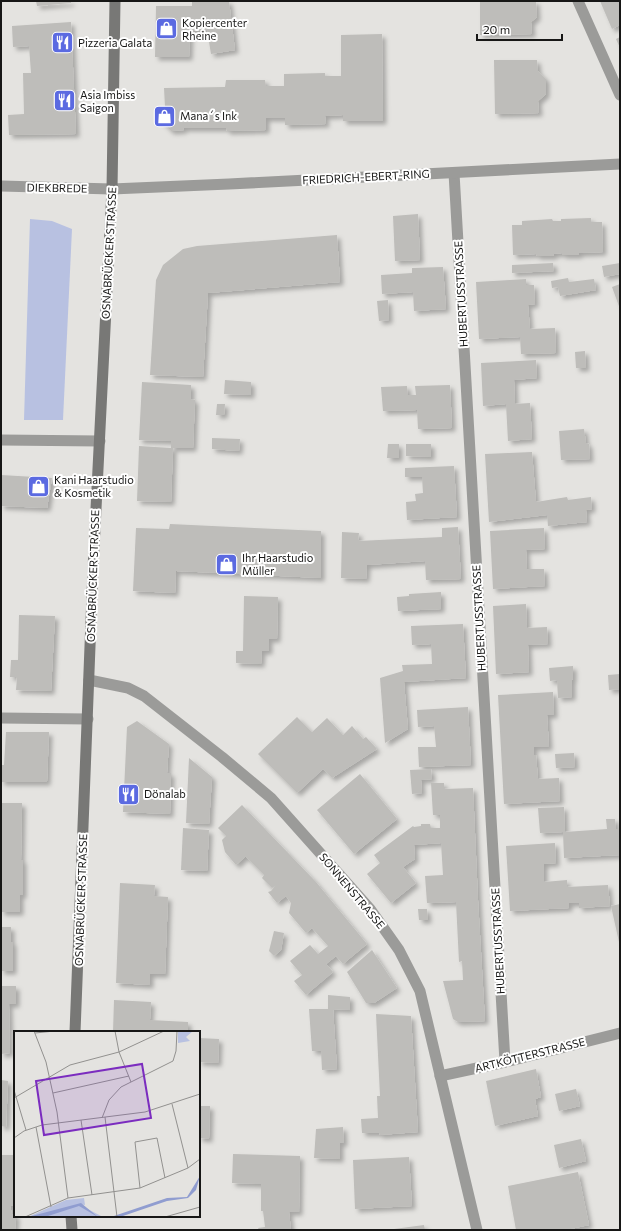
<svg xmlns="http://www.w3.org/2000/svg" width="621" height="1231" viewBox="0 0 621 1231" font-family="Commissioner,sans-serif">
  <defs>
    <filter id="shadow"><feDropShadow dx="3.5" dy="3.5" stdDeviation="2" flood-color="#0004"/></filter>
  </defs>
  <rect width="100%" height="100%" fill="#e4e3e0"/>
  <!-- green -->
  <path fill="#b8c1e1" d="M30,219L52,221L72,229L63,420H24Z"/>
  <!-- building -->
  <g fill="#bebdba" filter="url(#shadow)">
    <path d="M36,1H71V3L37,6Z"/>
    <path d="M192,1H229L235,50L211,54L207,30L190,31L189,57H155L156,6H192Z"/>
    <path d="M480,1H536L537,17L531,22L532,34L480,35Z"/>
    <path d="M600,1H620V25L612,29Z"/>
    <path d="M71,22L76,134L9,135L8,115L24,114L23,73H31L29,46L13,47L12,26Z"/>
    <path d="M382,34L383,121H343V115L325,116L326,124L285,125V118H266V130L227,131L226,128H183L184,130L171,131L160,120V107H165L164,88L225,87L226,80H265L266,86H284V74L325,73V76H341V35Z"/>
    <path d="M620,37V48L616,39Z"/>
    <path d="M494,60H537L538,71L546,79V94L538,101L539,113L495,114Z"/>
    <path d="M418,214L420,260L395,261L393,216Z"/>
    <path d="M591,218V222H602L603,252L579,253V255H562V253L553,254L554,256H537L536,254L513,255L512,225H522V221L552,219L553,221H561V219Z"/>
    <path d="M337,235L340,282L208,293L203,377L150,375L156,280L163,265L183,249L197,246Z"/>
    <path d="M553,263L554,271L512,273V265Z"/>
    <path d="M620,263V274L604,277L602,266Z"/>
    <path d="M443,267L446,309L414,311L413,292L382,294L381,275L412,273V268Z"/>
    <path d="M568,278L569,282L594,279L596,290L560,296L558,287L552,288L551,281Z"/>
    <path d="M526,279V285H534L535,304L528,305L530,329L555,328L556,353L521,354L520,337L479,339L476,282Z"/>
    <path d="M620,284V309L612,287Z"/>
    <path d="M388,300L389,320L379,321L377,301Z"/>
    <path d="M585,351L586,368H576L575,352Z"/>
    <path d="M536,360L537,378L514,380L515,404L530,403L532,439L508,441L506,404L483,406L481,363Z"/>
    <path d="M225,380L251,382V395L224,394Z"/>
    <path d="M142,382L191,385V399L195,400L193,448H173L171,502L137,501L139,446L171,448V441L139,440Z"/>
    <path d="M450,385L452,428L418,429L417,410L383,411L381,387L407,386L408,395H416L415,386Z"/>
    <path d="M217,404H225L224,415H216Z"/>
    <path d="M584,429L586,443L589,444L590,459L561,460L559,431Z"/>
    <path d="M212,438L240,439L239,451L212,449Z"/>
    <path d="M388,444H399V458H387Z"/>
    <path d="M406,444H431V457L406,456Z"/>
    <path d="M532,452L536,502L567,497L568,500L591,497L592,509L586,510L587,522L548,526L547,515L489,522L485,454Z"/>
    <path d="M454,466L457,517L407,520L406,502L416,501L415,494L423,493L422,477H405V468Z"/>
    <path d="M1,475L52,478L47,508L1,506Z"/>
    <path d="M170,524L321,531V578L176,571L175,593L133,591L136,528L169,529Z"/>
    <path d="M458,527L461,579L426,580L425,561L367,565L366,579L341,578L342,532L359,533L358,541L442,537V528Z"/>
    <path d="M544,528L545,549L526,550L527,569H544L545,586L493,589L490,531Z"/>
    <path d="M441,592V609L398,611L397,597L409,596V594Z"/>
    <path d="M244,596L278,597L277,639H269V651H262L261,664L236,663V651H243Z"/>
    <path d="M526,604L527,628L547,627L548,644L528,645L529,672L496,674L493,606Z"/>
    <path d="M19,615L55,616L51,691L16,690L17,677H10L11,660H18Z"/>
    <path d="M463,624L466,678L404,682L408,729L385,743L380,678L403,671L402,665L432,664L431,644L412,645L411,626Z"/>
    <path d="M573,666V679L572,680V697L558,698L557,680L550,681L549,668Z"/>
    <path d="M620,674V689L609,690L608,675Z"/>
    <path d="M553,692L554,715H547L549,747H534V755H536L538,779L559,778L560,801L504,804L498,695Z"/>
    <path d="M468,707L471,765L419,767L418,747H436L434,726L418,727L417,710Z"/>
    <path d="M297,717L312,732L327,718L343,735L352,726L363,739L366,737L377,749L332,778L323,769L297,793L258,754Z"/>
    <path d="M137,721L169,744L167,773H171L170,814L123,812L127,727Z"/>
    <path d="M6,732H49L47,782H1V765H4Z"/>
    <path d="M574,753L575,767L556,768L555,754Z"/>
    <path d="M189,758L212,777L209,824L186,823Z"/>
    <path d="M431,769L432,779L421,780L422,793L412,794L410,770Z"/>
    <path d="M360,774L397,819L354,854L317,810Z"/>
    <path d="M431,783H444V789L473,788L478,900L485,1021L458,1022L453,1019L443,981L463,980L462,961L459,962L456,902L427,903L425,876L443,875L441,843L414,845L415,859L403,867L416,883L391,903L367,874L380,863L374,855L413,826L414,827L421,826V824H430L431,828H440V815H433Z"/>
    <path d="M1,803H22L21,860H23V895H20V912H1Z"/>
    <path d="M242,805L316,882L367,944L343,964L336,956L326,964L333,972L306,995L294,981L302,975L290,961L310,945L318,954L328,946L312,928L306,933L289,913L291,903L286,896L277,903L268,892L271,891L276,885L272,888L262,878L264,875L246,857V856L236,865L225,852L222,840L226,836L218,828Z"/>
    <path d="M564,807L565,832L607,829L606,819H615L616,829H620V855L564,858L563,832L540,833L538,808Z"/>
    <path d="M183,828L209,830L207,871L181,870Z"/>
    <path d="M555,843L556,863L544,864V882L567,880V887L608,885L610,906L579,908V903H569V908L510,911L506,846Z"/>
    <path d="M120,883L155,885L154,896L168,897L165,974H150V985L116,983Z"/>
    <path d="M620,904V942H619L611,906Z"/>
    <path d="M418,909H427L428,920H419Z"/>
    <path d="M1,927H11V942H13V971H1Z"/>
    <path d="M274,931L284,933L281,950L274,956L269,951Z"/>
    <path d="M372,950L397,988L374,1003H366L347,972Z"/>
    <path d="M1,986H16V1004H9L10,1053L1,1054Z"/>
    <path d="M328,995L350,997V1010L333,1009L337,1069L322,1070L321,1051H312L309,1009H328Z"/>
    <path d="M114,1000L151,1002L150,1020L188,1022V1032H113Z"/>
    <path d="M376,1014L411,1016L418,1132L380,1135L379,1133H362L361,1119L378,1118L377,1096H380Z"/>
    <path d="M199,1038L219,1039L218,1063L199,1062Z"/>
    <path d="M536,1069L541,1097L535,1099L538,1116L495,1126L486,1081Z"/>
    <path d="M1,1080L8,1081L6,1127L1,1126Z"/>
    <path d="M576,1089L580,1106L559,1111L555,1094Z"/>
    <path d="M199,1106H210L209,1139L199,1138Z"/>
    <path d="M343,1127L344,1143H340V1159L314,1158L316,1129Z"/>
    <path d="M581,1139L586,1161L559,1168L554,1145Z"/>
    <path d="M233,1154L300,1156L299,1212H289L291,1230H259L258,1228L265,1227L263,1211H261V1184L232,1183Z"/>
    <path d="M1,1155H15V1205L10,1206L12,1214L15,1215L16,1216L15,1230H1Z"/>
    <path d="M409,1157L412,1206L355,1209L353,1160Z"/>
    <path d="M578,1172L589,1225L566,1230H516L508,1186Z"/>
    <path d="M424,1225L425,1230H394V1229Z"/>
  </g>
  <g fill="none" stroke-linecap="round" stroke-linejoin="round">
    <!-- minor -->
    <g stroke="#9b9b99" stroke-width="11">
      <path d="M578,1L620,95"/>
      <path d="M454,173L505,1062"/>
      <path d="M1,186L112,189L229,184L620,164"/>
      <path d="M1,440L100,441"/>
      <path d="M89,680L128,688L144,696L222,757L271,798L370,909L399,950L420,991L477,1230"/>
      <path d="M1,718L88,719"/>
      <path d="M440,1076L505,1062L620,1033"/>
    </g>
    <!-- secondary -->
    <g stroke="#787876" stroke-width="11">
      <path d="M75,1032L93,569L112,189L115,1"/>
      <path d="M71,1216L72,1230"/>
    </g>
  </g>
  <!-- icons -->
  <defs>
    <symbol id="shop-square" viewBox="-11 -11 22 22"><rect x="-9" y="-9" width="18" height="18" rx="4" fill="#5b6ae1" stroke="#fff"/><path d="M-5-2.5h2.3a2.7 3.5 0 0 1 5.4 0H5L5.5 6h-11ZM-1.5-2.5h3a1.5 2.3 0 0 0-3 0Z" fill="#fff"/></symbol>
    <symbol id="restaurant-square" viewBox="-11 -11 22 22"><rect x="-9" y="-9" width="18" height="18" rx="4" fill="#5b6ae1" stroke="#fff"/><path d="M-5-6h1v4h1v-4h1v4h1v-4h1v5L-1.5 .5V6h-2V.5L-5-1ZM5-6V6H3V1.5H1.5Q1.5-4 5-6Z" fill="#fff"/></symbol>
  </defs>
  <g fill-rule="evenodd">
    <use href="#shop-square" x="154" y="16" width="25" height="25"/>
    <use href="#restaurant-square" x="50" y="30" width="25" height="25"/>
    <use href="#restaurant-square" x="52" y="88" width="25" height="25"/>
    <use href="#shop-square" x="152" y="104" width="25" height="25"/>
    <use href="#shop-square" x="26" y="474" width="25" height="25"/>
    <use href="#shop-square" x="214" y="552" width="25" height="25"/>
    <use href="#restaurant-square" x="116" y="782" width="25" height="25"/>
  </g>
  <g text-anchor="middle" stroke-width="4" stroke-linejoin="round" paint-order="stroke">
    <!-- poi labels -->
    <g font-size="11" fill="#171716" stroke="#fff" text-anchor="start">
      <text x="182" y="27">Kopiercenter<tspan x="182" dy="13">Rheine</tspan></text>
      <text x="78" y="47">Pizzeria Galata</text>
      <text x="80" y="99">Asia Imbiss<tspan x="80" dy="13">Saigon</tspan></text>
      <text x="180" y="120">Mana´s Ink</text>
      <text x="54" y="484">Kani Haarstudio<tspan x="54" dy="13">&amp; Kosmetik</tspan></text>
      <text x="242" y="562">Ihr Haarstudio<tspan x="242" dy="13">Müller</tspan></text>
      <text x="144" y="798">Dönalab</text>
    </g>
    <!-- street labels -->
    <g font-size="11" fill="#171716" stroke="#fff">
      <text transform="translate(366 177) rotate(-3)" y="4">FRIEDRICH-EBERT-RING</text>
      <text transform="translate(57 188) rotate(1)" y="4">DIEKBREDE</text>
      <text transform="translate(109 253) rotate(-87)" y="4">OSNABRÜCKER STRASSE</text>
      <text transform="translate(461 294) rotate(-93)" y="4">HUBERTUSSTRASSE</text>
      <text transform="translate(93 576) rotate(-88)" y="4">OSNABRÜCKER STRASSE</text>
      <text transform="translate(479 618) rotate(-93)" y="4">HUBERTUSSTRASSE</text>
      <text transform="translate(352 891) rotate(50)" y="4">SONNENSTRASSE</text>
      <text transform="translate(81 900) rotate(-88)" y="4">OSNABRÜCKER STRASSE</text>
      <text transform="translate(498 941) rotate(-93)" y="4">HUBERTUSSTRASSE</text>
      <text transform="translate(530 1055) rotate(-14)" y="4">ARTKÖTTERSTRASSE</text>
    </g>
  </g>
  <!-- overview -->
  <g transform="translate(14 1031)">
    <rect width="186" height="186" fill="#e4e3e0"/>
    <path d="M164,0H179L172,6L176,10L164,12ZM70,167L71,174L64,173L89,186H14L52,169Z" fill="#b8c1e1"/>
    <path d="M186,145L182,159L174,167L153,170L106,186H97L153,167L173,166ZM67,172L84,186L65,175L31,186H14Z" fill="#909dd0"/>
    <path fill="none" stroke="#92918f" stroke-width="1" d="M20,0L32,31L43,81L54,167M101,0L105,21L117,51M21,2L41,0M0,59L12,99M39,62L115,45M0,67L56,34L105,21L150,0M158,73L174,137M91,86L103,186M88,87L95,69L107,56L159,30L162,20L163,0M67,89L78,164M22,96L37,176M0,107L10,100L28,94L131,81L186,63M126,157L121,111L143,107L151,147M11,186L54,167L126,157L174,137L186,128M151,186L186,176"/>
    <path fill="#7b2cbf" fill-opacity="0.15" stroke="#7b2cbf" stroke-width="2" d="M128,33L137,87L30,104L22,50Z"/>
    <rect width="186" height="186" fill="none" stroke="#171716" stroke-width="2"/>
  </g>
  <!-- border -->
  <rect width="621" height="1231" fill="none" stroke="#171716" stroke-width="4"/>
  <!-- scale -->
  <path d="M477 34v6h85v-6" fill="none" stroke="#171716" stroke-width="2"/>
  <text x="483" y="34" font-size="12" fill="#171716" stroke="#ffffff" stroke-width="3" paint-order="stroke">20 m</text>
</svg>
